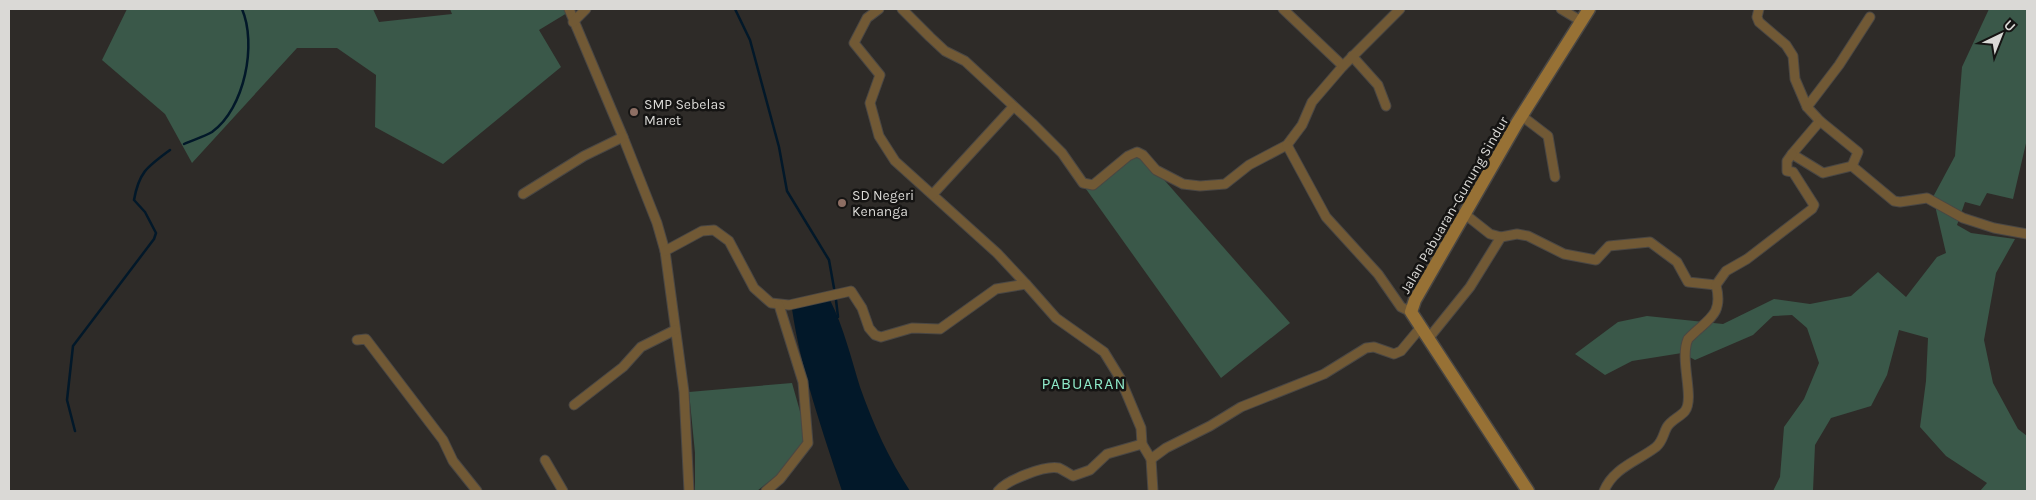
<svg xmlns="http://www.w3.org/2000/svg" width="2036" height="500" viewBox="0 0 2036 500" font-family="Karla,sans-serif">
  <rect width="100%" height="100%" fill="#2e2b28"/>
  <!-- green -->
  <g fill="#3a5849">
    <path d="M127,9H373L379,22L452,14L450,9L572,10L539,30L561,67L443,164L375,127L376,75L337,48H297L192,163L165,114L102,60Z"/>
    <path d="M1989,9H2027V139L2013,199L1987,193L1980,206L1965,202L1957,225L1971,233L2015,239L1996,273L1984,340L1993,383L2018,429L2027,436V491H1980L1987,483L1946,456L1920,427L1926,381L1928,338L1899,330L1887,375L1871,406L1831,418L1815,445L1813,491H1773L1780,477L1784,427L1804,399L1819,363L1807,328L1792,315L1773,316L1753,335L1695,360L1682,353L1632,361L1605,375L1575,354L1618,322L1647,316L1723,324L1774,299L1810,304L1851,296L1878,272L1906,297L1937,257L1946,253L1933,197L1955,156L1962,67Z"/>
    <path d="M1137,149L1290,323L1221,378L1086,189Z"/>
    <path d="M792,383L803,422L804,442L786,468L757,491H695V453L689,392Z"/>
  </g>
  <!-- water -->
  <path fill="#021829" d="M830,300C844,328 851,358 860,387C873,424 889,459 910,491H842C823,432 801,371 792,309Z"/>
  <g fill="none" stroke-linecap="round" stroke-linejoin="round">
    <!-- stream -->
    <g stroke="#021829" stroke-width="2.5">
      <path d="M735,9L750,40L779,147L787,191L829,260L834,288"/>
      <path d="M184,144C192,140 204,137 212,132C245,108 257,44 242,9"/>
      <path d="M836,300L838,317"/>
      <path d="M75,431L67,400L73,346L154,239L156,233L145,212L134,200C139,172 147,167 170,150"/>
    </g>
    <defs>
      <g id="street">
        <path d="M569,9L623,137L657,223L665,251L684,392L689,491"/>
        <path d="M879,9L867,18L854,43L880,75L870,103L879,136L895,161L997,253L1026,284"/>
        <path d="M902,9L930,37L945,51L965,61L1032,123L1062,153L1083,183L1093,185L1128,156L1137,152L1143,155L1156,170L1183,184L1200,186L1225,184L1249,165L1287,145L1302,125L1312,102L1343,66L1283,9"/>
        <path d="M1561,9L1581,21"/>
        <path d="M1759,9L1757,17L1759,22L1786,45L1793,56L1795,79L1807,107L1820,121L1792,154L1823,173L1852,166L1894,201L1900,202L1927,198L1963,218L1994,228L2027,234"/>
        <path d="M573,22L586,9"/>
        <path d="M1352,56L1378,85L1386,106"/>
        <path d="M1343,66L1400,9"/>
        <path d="M1807,107L1839,65L1870,17"/>
        <path d="M1522,116L1548,136L1555,177"/>
        <path d="M1820,121L1858,152L1852,166"/>
        <path d="M1287,145L1326,217L1378,274L1401,307L1411,312"/>
        <path d="M523,194L584,156L623,137"/>
        <path d="M933,194L1013,107"/>
        <path d="M1466,215L1490,234L1501,237L1517,234L1528,236L1564,254L1596,260L1609,246L1650,242L1677,262L1688,282L1716,285"/>
        <path d="M665,251L702,231L714,230L729,241L754,288L771,303L789,305L851,291L862,308L869,328L875,335L881,337L912,328L940,329L996,289L1026,284L1056,318L1104,352L1120,378L1141,428L1142,444L1151,459L1153,491"/>
        <path d="M1428,339L1470,287L1501,237"/>
        <path d="M357,340L366,339L443,440L453,461L477,491"/>
        <path d="M574,405L623,367L641,347L675,330"/>
        <path d="M1151,459L1166,448L1210,426L1241,407L1324,374L1366,348L1374,347L1394,354L1401,351L1421,327"/>
        <path d="M545,460L563,491"/>
        <path d="M766,491L780,479L808,443L803,382L779,305"/>
        <path d="M998,491C1007,480 1045,465 1059,468C1063,470 1068,473 1073,476L1090,470L1107,454L1142,444"/>
        <path d="M1604,491C1613,468 1638,461 1656,447C1663,441 1663,434 1667,427C1671,420 1680,417 1685,411C1695,398 1679,359 1688,339C1707,319 1724,316 1716,285L1726,271L1747,259L1812,209L1814,205L1793,172L1787,171V161L1792,154"/>
      </g>
      <path id="secondary" d="M1528,491L1411,312L1415,300L1517,123L1589,9"/>
    </defs>
    <!-- street casing -->
    <use href="#street" stroke="#4a4744" stroke-width="11"/>
    <!-- secondary casing -->
    <use href="#secondary" stroke="#4a4744" stroke-width="15"/>
    <!-- street -->
    <use href="#street" stroke="#715935" stroke-width="9"/>
    <!-- secondary -->
    <use href="#secondary" stroke="#977135" stroke-width="12"/>
  </g>
  <!-- markers -->
  <g fill="#8d6e63" stroke="#151413" stroke-width="2">
    <circle cx="634" cy="112" r="5"/>
    <circle cx="842" cy="203" r="5"/>
  </g>
  <g text-anchor="middle" stroke-width="5" stroke-linejoin="round" paint-order="stroke">
    <!-- poi labels -->
    <g font-size="14" fill="#dad9d6" stroke="#151413" text-anchor="start">
      <text x="644" y="109">SMP Sebelas<tspan x="644" dy="16">Maret</tspan></text>
      <text x="852" y="200">SD Negeri<tspan x="852" dy="16">Kenanga</tspan></text>
    </g>
    <!-- street labels -->
    <g font-size="14" fill="#dad9d6" stroke="#151413">
      <text transform="translate(1454 205) rotate(-60)" y="5">Jalan Pabuaran–Gunung Sindur</text>
    </g>
    <!-- quarter labels -->
    <g font-size="16" letter-spacing="1" fill="#8ee9c8" stroke="#151413">
      <text x="1084" y="389">PABUARAN</text>
    </g>
  </g>
  <!-- border -->
  <rect width="2036" height="500" fill="none" stroke="#dad9d6" stroke-width="20"/>
  <!-- north arrow -->
  <g transform="translate(2001 35) rotate(43)" stroke="#151413" stroke-width="4" paint-order="stroke">
  <path d="M0-4L9 19L0 12L-9 19Z" fill="#dad9d6"/>
  <text y="-8" font-size="14" font-weight="bold" text-anchor="middle" fill="#dad9d6">U</text>
  </g>
</svg>
